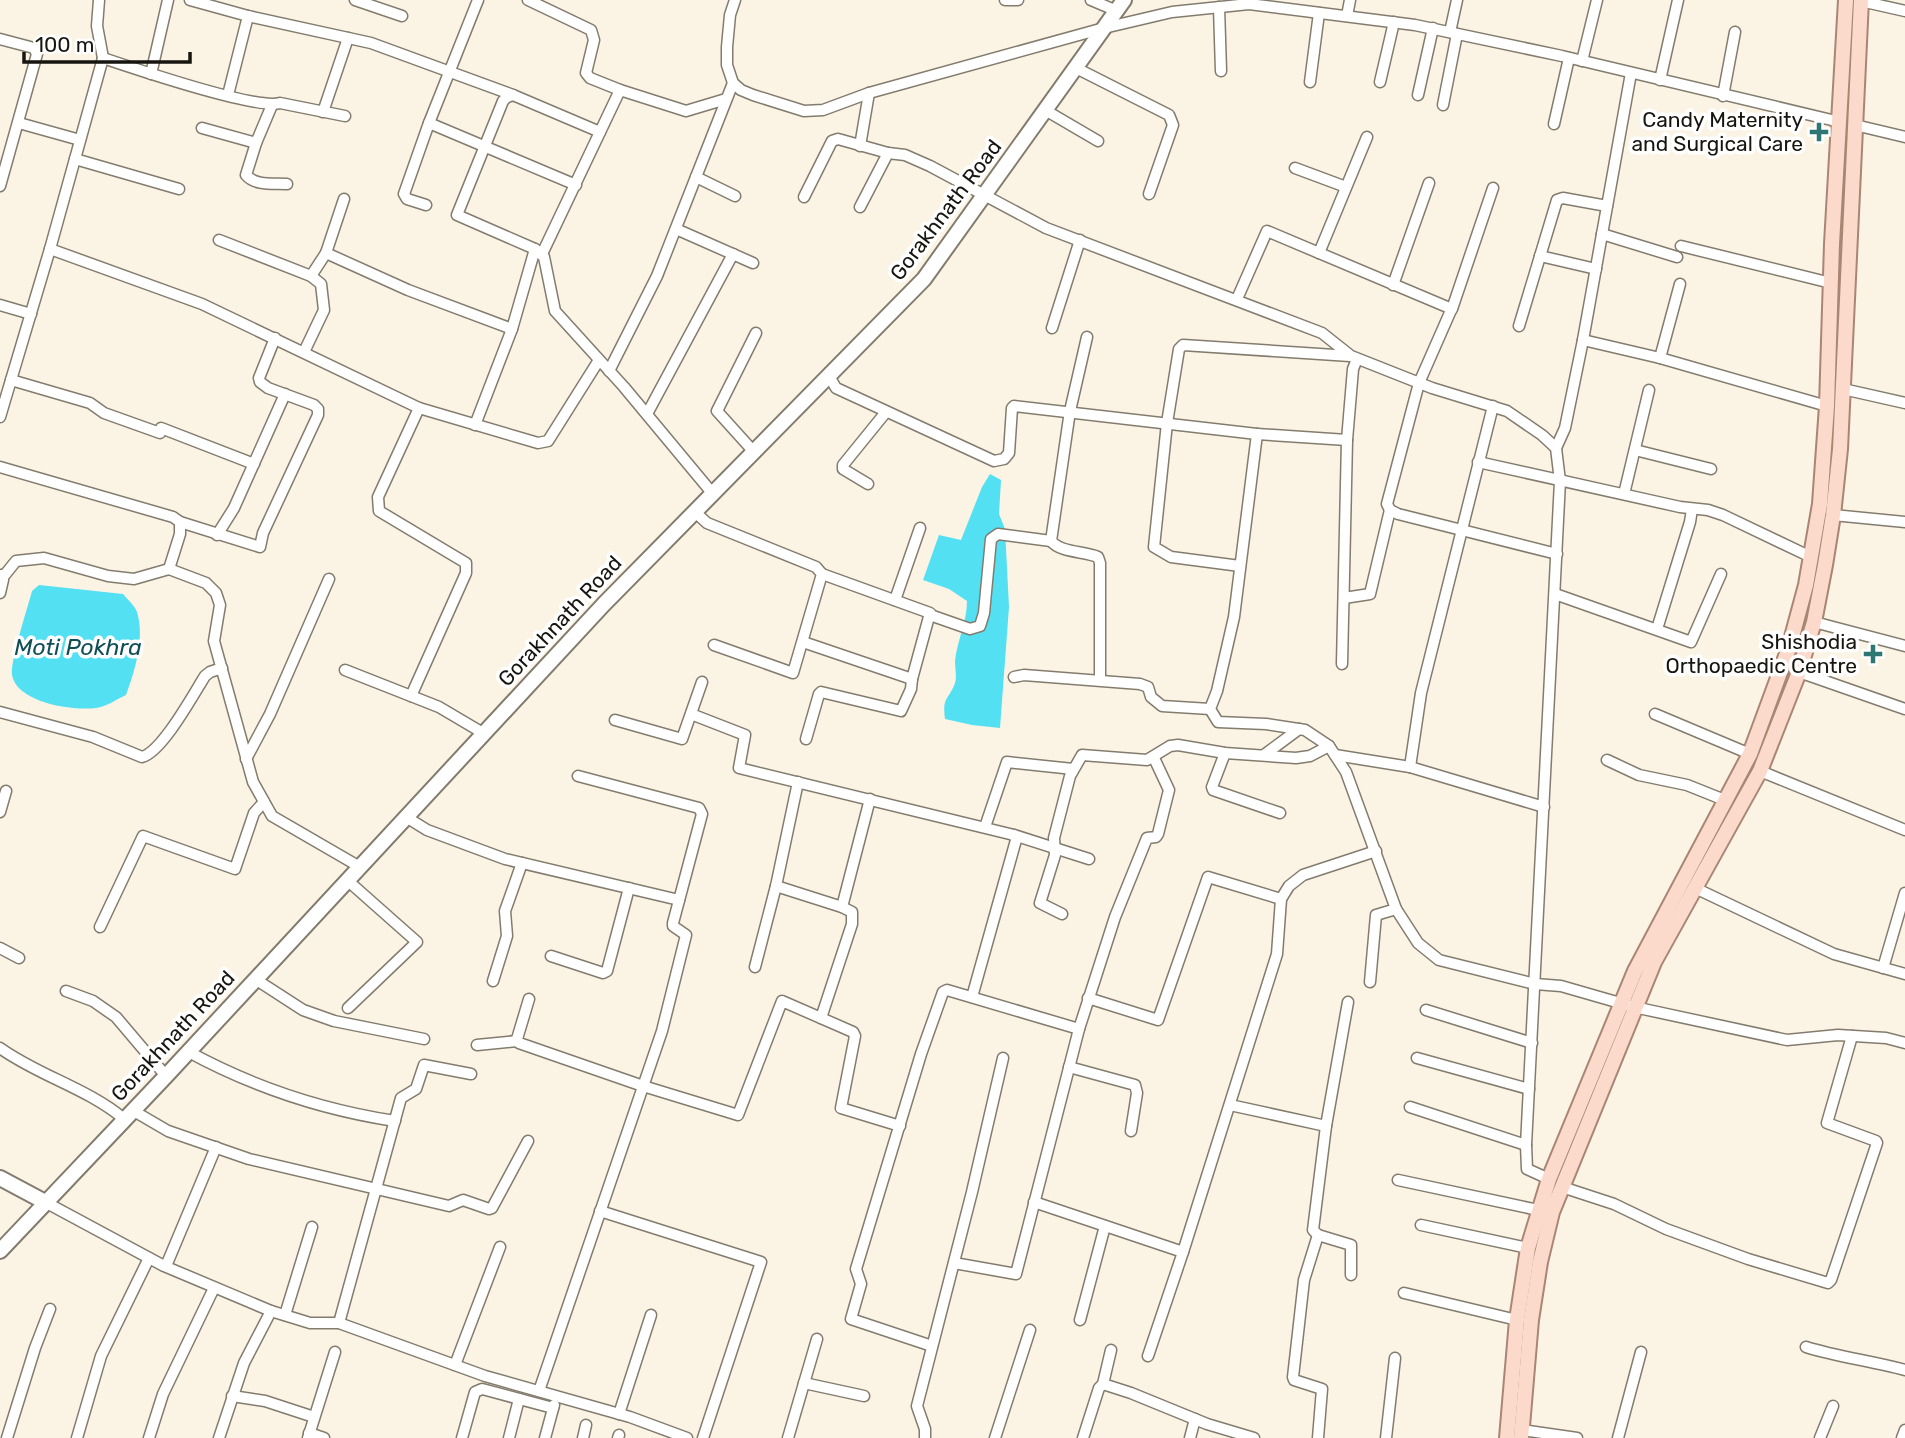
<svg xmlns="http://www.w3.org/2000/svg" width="1905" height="1438" viewBox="0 0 1905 1438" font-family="Rubik,sans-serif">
  <rect width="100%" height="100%" fill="#fbf4e4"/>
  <!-- water -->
  <g fill="#54e0f3">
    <path d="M990,474L1001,480L999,514L1005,529L1009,607L1000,728L972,725L945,719C942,696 949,700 955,683C957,677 955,668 955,661C957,641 967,622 967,601L949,589L923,580L939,535L961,540L982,487Z"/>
    <path d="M39,585L123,594C128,600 135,606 137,612C145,638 135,671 126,695C117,699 106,707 96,708C73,711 17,703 12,675C10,662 28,606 32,591Z"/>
  </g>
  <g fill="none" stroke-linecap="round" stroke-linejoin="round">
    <defs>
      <g id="street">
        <path d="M190,0L248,16L371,43L513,95"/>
        <path d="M355,0L402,16"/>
        <path d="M528,0L591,30L594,40L586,73L590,78L620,90"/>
        <path d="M735,0L730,15L727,47V65L733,83L741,90L753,95L804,111L823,110L869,93L1104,28L1172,12L1249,4L1415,25L1562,56L1840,122"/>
        <path d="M1005,0H1018"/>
        <path d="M1091,0L1117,11"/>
        <path d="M1861,1L1905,11"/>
        <path d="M1219,7L1221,71"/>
        <path d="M1347,16L1350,0"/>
        <path d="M1450,32L1457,0"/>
        <path d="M0,39L34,48L37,54L0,186"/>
        <path d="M103,58C133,68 256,110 280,103L345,116"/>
        <path d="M1582,61L1597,0"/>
        <path d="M1076,68L1169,115L1173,125L1149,194"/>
        <path d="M151,74L168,0"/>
        <path d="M1660,80L1678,0"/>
        <path d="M1310,82L1319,13"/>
        <path d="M1380,82L1394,22"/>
        <path d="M228,95L248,16"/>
        <path d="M1418,95L1433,28"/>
        <path d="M1723,96L1735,32"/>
        <path d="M272,105L256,143L246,175C255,186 274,183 287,184"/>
        <path d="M1443,105L1457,34"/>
        <path d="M1045,110L1098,141"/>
        <path d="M323,112L348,38"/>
        <path d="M19,123L80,140"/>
        <path d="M429,123L576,185"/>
        <path d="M1554,124L1569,58"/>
        <path d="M1855,125L1905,137"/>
        <path d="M202,128L256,143"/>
        <path d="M860,146L869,93"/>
        <path d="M75,159L179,189"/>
        <path d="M1295,168L1346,187"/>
        <path d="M696,177L735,196"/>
        <path d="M804,197L832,141L838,139L888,153"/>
        <path d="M344,199L326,253L408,290L512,329L535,249L457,215L503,101L507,97L513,95L600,132"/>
        <path d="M426,205L407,199L404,194L429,123L478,0"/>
        <path d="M860,207L888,153L905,155L930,166L1046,228L1322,333L1351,356L1432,388L1507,411L1542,435L1556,448L1560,481L1526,1145L1527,1169L1549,1179"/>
        <path d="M676,229L753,263"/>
        <path d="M1602,234L1677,257"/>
        <path d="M219,240L311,276L321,284L324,310L304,352"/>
        <path d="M1681,246L1831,283"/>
        <path d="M50,249L202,304L419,408L538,443L548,441L599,360"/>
        <path d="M535,249L544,257L555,311L624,387L713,494"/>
        <path d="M1319,253L1367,137"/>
        <path d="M542,254L620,90L686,111L726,99"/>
        <path d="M1540,256L1596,269"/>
        <path d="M311,276L326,253"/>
        <path d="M1393,285L1429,183"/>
        <path d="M1237,299L1267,231L1452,309L1493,188"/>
        <path d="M0,305L31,314"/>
        <path d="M1452,308L1419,383L1387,504L1390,510L1398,514L1557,554"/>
        <path d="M1519,326L1557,200L1563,198L1607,206"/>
        <path d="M1052,328L1080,240"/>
        <path d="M1087,337L1070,411L1051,541C1061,553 1084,551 1098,557L1100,563V680"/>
        <path d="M1583,340L1660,358L1827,406"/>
        <path d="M1660,358L1680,284"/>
        <path d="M609,371L657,276L733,83"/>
        <path d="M829,376L836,388L994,461L1004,459L1009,453L1012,408L1014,406L1257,434L1234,617L1217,691L1210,709L1218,722L1266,724L1305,730L1329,746L1346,772L1396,909L1418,943L1439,960L1535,984L1561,986L1634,1007L1787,1040L1838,1035L1886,1038L1905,1043"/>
        <path d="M11,380L90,403L104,413L160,433"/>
        <path d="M1843,389L1905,403"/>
        <path d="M647,414L733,254"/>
        <path d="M0,417L50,249L103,58L97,26L99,0"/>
        <path d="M475,425L512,329"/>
        <path d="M161,428L254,464"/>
        <path d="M1257,434L1347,440"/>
        <path d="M1556,448L1565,428L1583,340L1631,73"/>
        <path d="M1635,450L1711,469"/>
        <path d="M754,452L717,411L756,333"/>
        <path d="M1478,462L1680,507L1708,510L1723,515L1811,557"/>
        <path d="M0,467L173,517L180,522V534L169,569L206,583L216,593L220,605L214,641L253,782L272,816L360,867"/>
        <path d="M868,484L843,469V465L886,412"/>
        <path d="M1624,494L1649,390"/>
        <path d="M695,512L707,523L816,567L822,574L793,673L714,645"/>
        <path d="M1833,515L1905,522"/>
        <path d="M180,522L260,547L263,533L318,415V409L314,405L268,388L260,382L259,378L275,338"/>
        <path d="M217,535L234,508L285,394"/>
        <path d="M1240,566L1171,557L1154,547L1167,423L1179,349L1183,345L1350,356"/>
        <path d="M822,574L930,613L912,679"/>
        <path d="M3,577L16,561L44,558L108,576L134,579L169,569"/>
        <path d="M0,593L3,580L1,575"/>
        <path d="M1555,594L1691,642L1721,574"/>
        <path d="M1344,598L1370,594L1390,510"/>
        <path d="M895,600L920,528"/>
        <path d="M930,615L970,629L980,626L984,613L991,539L998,534L1051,541"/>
        <path d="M1814,622L1905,646"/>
        <path d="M1657,629L1690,522L1692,509"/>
        <path d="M803,642L912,679L911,689L901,711L821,692L819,694L806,739"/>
        <path d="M1342,664L1347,440L1353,369L1357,359"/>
        <path d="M345,670L439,707L483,733"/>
        <path d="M1799,672L1905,709"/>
        <path d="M1014,677L1024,675L1140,684L1148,687L1151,697L1162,706L1210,709"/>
        <path d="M411,696L466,573V563L379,511L378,497L419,408"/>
        <path d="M0,712L93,737L142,757C162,752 193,695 205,676L210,672L222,668"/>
        <path d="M691,714L745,735L739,768L1014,835L1016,840L972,997"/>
        <path d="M1655,714L1750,754"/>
        <path d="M615,720L682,739L702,682"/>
        <path d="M1225,753L1212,787L1213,790L1280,813"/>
        <path d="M1264,755L1299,729"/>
        <path d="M1335,755L1410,767L1544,807"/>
        <path d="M246,759L270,714L329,579"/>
        <path d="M1607,760L1639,775L1687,785L1727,801"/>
        <path d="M1410,767L1421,693L1493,406"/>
        <path d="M1760,771L1905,830"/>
        <path d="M0,812L6,791"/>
        <path d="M406,817L427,830L505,859L679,900"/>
        <path d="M985,827L1007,762L1073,769"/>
        <path d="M1014,835L1089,859"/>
        <path d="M347,880L417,942L348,1008"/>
        <path d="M776,886L842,907L852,912V924L821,1018"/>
        <path d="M1695,888L1834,954L1905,974"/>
        <path d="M842,907L870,799"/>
        <path d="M1062,914L1040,903L1055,855L1054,838L1070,776L1082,755L1147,760L1170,746L1178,745L1225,753L1296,758L1310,756L1329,746"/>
        <path d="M100,927L143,836L235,869L254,813L264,802"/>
        <path d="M0,948L19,958"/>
        <path d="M551,956L603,973L607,971L629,888"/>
        <path d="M755,967L776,886L798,782"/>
        <path d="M1883,968L1905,893"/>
        <path d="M255,979L303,1010L334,1021L424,1039"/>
        <path d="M493,981L507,936L505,911L522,863"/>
        <path d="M1370,982L1376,915L1396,909"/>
        <path d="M66,991L93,1001L116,1017L166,1076"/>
        <path d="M1088,998L1158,1020L1208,877L1281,899"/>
        <path d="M529,999L517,1039L519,1043L643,1086L738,1115L782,1001L853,1032L855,1036L841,1108L900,1126"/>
        <path d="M1348,1002L1326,1126L1313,1230L1318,1235L1351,1245V1275"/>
        <path d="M1426,1010L1532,1043"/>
        <path d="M1079,1029L1115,917L1147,838L1156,837L1158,834L1169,790L1154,758"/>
        <path d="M477,1045L517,1041"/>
        <path d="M0,1048C39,1076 87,1088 124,1119"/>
        <path d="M187,1051C251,1086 323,1110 395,1121"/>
        <path d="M1417,1058L1529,1089"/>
        <path d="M1069,1067L1135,1085L1137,1093L1131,1131"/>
        <path d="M1230,1105L1326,1126"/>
        <path d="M1410,1107L1526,1145"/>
        <path d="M132,1110L168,1131L249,1159L449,1206L463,1200L489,1209L492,1208L528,1141"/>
        <path d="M1398,1180L1538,1210"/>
        <path d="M1562,1187L1614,1204L1666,1229L1748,1259L1828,1283L1831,1280L1877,1143L1876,1141L1827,1123L1852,1036"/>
        <path d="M45,1202L164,1266L271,1311L310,1323H339L485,1376L630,1417L687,1438"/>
        <path d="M1034,1202L1183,1252L1148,1356"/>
        <path d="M600,1211L761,1262L703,1438"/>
        <path d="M1421,1225L1528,1248"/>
        <path d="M1318,1235L1304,1280L1293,1377L1294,1380L1322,1389L1318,1438"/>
        <path d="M1183,1252L1277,954L1281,899L1289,886L1303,875L1376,851"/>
        <path d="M166,1266L216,1147"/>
        <path d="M1404,1293L1517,1320"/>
        <path d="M285,1315L312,1227"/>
        <path d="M1080,1320L1105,1226"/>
        <path d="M339,1323L401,1098L416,1089L424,1065L471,1074"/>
        <path d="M932,1346L851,1319L861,1284L856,1269L921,1054L943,992L947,990L1079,1029L1016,1274L954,1263"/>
        <path d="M1806,1347C1838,1357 1872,1361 1905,1370"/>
        <path d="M1111,1350L1103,1384L1131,1393L1207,1424L1254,1438"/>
        <path d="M455,1365L500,1247"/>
        <path d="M804,1383L864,1396"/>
        <path d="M539,1391L662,1031L686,935L673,926V923L702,814L699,808L578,776"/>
        <path d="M232,1396L265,1401L314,1417"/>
        <path d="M619,1414L651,1315"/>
        <path d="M1522,1430L1577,1438"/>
        <path d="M309,1433L324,1438"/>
        <path d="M7,1438L35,1348L50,1309"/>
        <path d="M77,1438L101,1356L149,1258"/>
        <path d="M149,1438L163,1394L214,1288"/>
        <path d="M219,1438L244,1363L271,1311"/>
        <path d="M308,1438L335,1352"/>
        <path d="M462,1438L475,1392L482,1389L486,1390L553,1408"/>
        <path d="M509,1438L519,1399"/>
        <path d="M545,1438L554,1405"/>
        <path d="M583,1438L586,1425"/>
        <path d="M618,1438L619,1435"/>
        <path d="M788,1438L817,1339"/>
        <path d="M925,1438V1429L917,1406L972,1192L1003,1058"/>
        <path d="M995,1438L1030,1330"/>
        <path d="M1083,1438L1099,1388L1103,1384"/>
        <path d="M1190,1438L1195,1419"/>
        <path d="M1386,1438L1395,1358"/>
        <path d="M1618,1438L1641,1352"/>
        <path d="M1820,1438L1833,1406"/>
        <path d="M1902,1438L1905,1430"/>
      </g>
      <g id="secondary">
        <path d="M0,1178L45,1202"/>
        <path d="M0,1251L166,1076L604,604L924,279L1124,0"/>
      </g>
      <g id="primary">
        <path d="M1507,1438L1517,1320L1528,1248L1549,1179L1635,971L1750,754L1789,648L1806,585L1820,504L1827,406L1832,244L1846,0"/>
        <path d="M1521,1438L1531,1320L1540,1262L1552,1212L1654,962L1760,771L1799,672L1814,622L1825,565L1833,515L1840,449L1861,0"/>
      </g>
    </defs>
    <!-- street casing -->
    <use href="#street" stroke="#837c6e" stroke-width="13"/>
    <!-- secondary casing -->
    <use href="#secondary" stroke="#837c6e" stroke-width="18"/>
    <!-- primary casing -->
    <use href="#primary" stroke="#a98574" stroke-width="18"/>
    <!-- street -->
    <use href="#street" stroke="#fff" stroke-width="10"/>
    <!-- secondary -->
    <use href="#secondary" stroke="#fff" stroke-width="14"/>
    <!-- primary -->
    <use href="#primary" stroke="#fbdacc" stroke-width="14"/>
  </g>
  <!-- markers -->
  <g fill="#2d7673" stroke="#fff" stroke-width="2.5">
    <path d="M1815.5 121.5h7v7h7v7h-7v7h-7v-7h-7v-7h7z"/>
    <path d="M1869.5 643.5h7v7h7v7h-7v7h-7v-7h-7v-7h7z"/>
  </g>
  <g text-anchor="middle" stroke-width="7" stroke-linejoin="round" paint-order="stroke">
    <!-- poi labels -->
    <g font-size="21" fill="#17150f" stroke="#fff" text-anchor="end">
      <text x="1803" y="127">Candy Maternity<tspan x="1803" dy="24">and Surgical Care</tspan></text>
      <text x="1857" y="649">Shishodia<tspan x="1857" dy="24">Orthopaedic Centre</tspan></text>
    </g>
    <!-- street labels -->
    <g font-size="21" fill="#17150f" stroke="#fff">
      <text transform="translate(946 210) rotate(-53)" y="7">Gorakhnath Road</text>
      <text transform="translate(560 621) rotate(-47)" y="7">Gorakhnath Road</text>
      <text transform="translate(173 1036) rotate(-47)" y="7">Gorakhnath Road</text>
    </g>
    <!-- water labels -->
    <g font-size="23" font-style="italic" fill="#104e56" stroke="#fff">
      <text x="78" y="655">Moti Pokhra</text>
    </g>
  </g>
  <!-- scale -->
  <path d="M24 52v10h166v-10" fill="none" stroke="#17150f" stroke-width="3.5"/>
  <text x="35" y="52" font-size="21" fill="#17150f" stroke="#ffffff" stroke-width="5" paint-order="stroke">100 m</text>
</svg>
